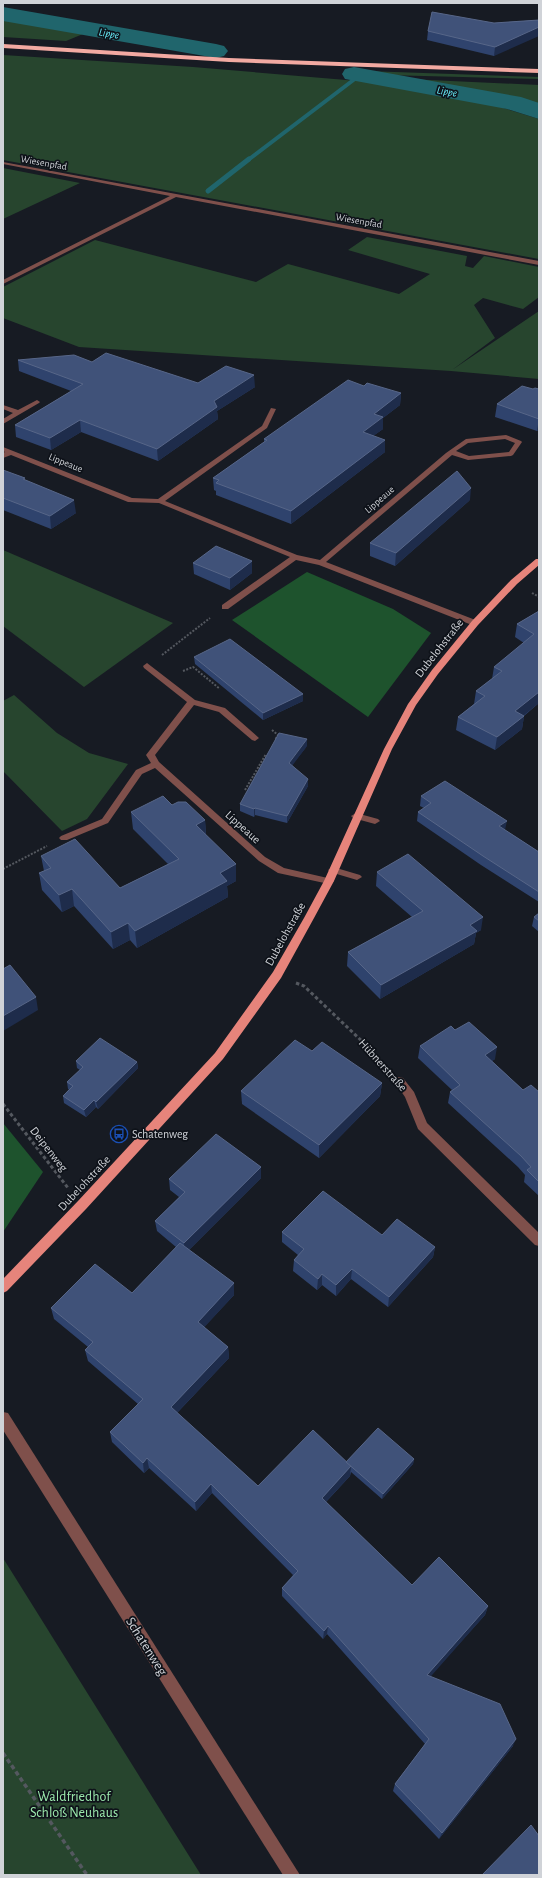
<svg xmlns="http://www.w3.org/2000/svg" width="542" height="1878" viewBox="0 0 542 1878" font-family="'Alegreya Sans',sans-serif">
  <rect width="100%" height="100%" fill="#171b23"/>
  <!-- green -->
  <g fill="#27452e">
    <path d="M3,20L83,34L66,41L3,37Z"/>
    <path d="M3,55L193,67L358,81L361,79L497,106L539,119V259L3,160Z"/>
    <path d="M366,71L539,77V79L385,75Z"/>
    <path d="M408,79L539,85V104L486,92Z"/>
    <path d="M3,168L80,183L3,219Z"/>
    <path d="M367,237L467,256L465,266L473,268L484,256L539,267V297L523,309L483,298L474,305L495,338L452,370L539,311V379L451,371L79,347L3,318V287L95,240L256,282L288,264L399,294L430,274L348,250Z"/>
    <path d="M3,550L173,623L84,687L3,626Z"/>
    <path d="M14,695L57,733L89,753L128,764L87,819L62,831L3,771V701Z"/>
    <path d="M3,1558L201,1875H3Z"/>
  </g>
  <!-- forest -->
  <g fill="#1e532d">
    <path d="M307,572L393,609L431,633L368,717L232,620Z"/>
    <path d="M3,1123L43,1172L3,1232Z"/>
  </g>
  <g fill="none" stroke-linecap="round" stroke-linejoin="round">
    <!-- stream-far1 -->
    <path stroke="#20656c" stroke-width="4" d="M248,160L360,75"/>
    <!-- stream -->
    <path stroke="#20656c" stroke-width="5" d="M208,191L249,159"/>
    <!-- river -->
    <g fill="#20656c" fill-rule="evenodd">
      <path d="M3,7L216,44L224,46L228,51L224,56L216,58L3,21Z"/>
      <path d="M354,67L521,97L539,103V119L507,109L345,79L342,74L345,69Z"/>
    </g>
    <!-- path-far2 -->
    <g stroke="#54585f" stroke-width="2" stroke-dasharray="2 1.5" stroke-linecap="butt">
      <path d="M532,593L539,597"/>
      <path d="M162,655L210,618"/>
      <path d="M183,671L193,667L220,689"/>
      <path d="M272,730L278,735L275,740"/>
      <path d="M245,790L266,754"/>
      <path d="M3,869L47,846"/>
    </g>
    <!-- path-far1 -->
    <g stroke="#54585f" stroke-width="3" stroke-dasharray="3.5 2.5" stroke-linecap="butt">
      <path d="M296,983L304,986L367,1046L387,1068"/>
      <path d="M3,1104L68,1188"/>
    </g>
    <!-- path -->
    <path stroke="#54585f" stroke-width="3.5" stroke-dasharray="4.5 3" stroke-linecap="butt" d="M3,1753L87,1875"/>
    <!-- minor -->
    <g fill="#7f504b" fill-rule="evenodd">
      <path d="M3,162L539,261V265L176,197L3,284V280L170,196L3,164Z"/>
      <path d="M37,400L40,402L39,403L3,424V419L13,413L3,409V405L18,410Z"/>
      <path d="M271,408L276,409L267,428L165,501L297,555L320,560L446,453L466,439L506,435L521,441L522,442L513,455L511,456L468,460L452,455L326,562L478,621V625H472L319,565L296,560L228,609H222V605L290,557L159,503L128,502L11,455L3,458V453L5,452L3,451V447L132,498L158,499L262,426ZM505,439L515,443L509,452L469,456L456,451L468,443Z"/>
      <path d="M147,663L195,700L225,708L259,738L255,741L252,740L219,712L194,705L155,755L159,762L265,857L284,868L332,879L334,881L332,883L329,884L278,873L259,861L155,768L142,774L108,823L67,840H61L59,838L61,836L102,819L136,770L151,763L146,755L187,702L144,668L143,666Z"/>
      <path d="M356,813L378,819L380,821L375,824L353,818L351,816Z"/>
      <path d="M333,867L360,875L362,877L357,880L330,872L328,870Z"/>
      <path d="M399,1077L403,1078L414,1092L427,1123L539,1233V1246L535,1245L418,1129L405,1097L394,1081L395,1078Z"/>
      <path d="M3,1412L8,1413L300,1875H283L3,1430Z"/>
    </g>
    <!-- major -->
    <path fill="#e6847b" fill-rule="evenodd" d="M536,559H539V565L517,584L478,625L438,674L416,705L392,749L334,881L314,918L281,978L223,1059L86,1209L7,1291L3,1293V1279L78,1201L215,1053L273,972L304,918L324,881L384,749L408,704L432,670L472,621L511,580Z"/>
    <!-- highway -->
    <path fill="#f2aaa2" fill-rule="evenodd" d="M3,44L229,58L539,69V73L229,62L3,48Z"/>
  </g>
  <!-- wall -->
  <g fill="#2f436d">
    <path d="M539,20L494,56L427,40L428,31L494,23Z"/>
    <path d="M18,360L92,362L198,383L255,387L217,411L218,419L158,461L81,432L51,450L16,437L15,425L71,391L19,371Z"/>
    <path d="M364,386L401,393L400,405L383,418V429L373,436L385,452L291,524L216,495V491L214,490L213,478L264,442V439Z"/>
    <path d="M533,389H539V430L537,431L495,417L497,404Z"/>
    <path d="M3,470L76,513L51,529L3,510Z"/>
    <path d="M470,500L395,566L370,556V543Z"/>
    <path d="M252,561V573L230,590L194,574L193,563Z"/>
    <path d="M539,611V703L524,716L522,729L495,750L456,730L458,717L474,704L476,691L492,679L494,667L524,643L515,637L517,624Z"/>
    <path d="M194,657L303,701L263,720L195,664Z"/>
    <path d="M307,746L292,765L308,786L287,823L255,815L254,817L240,811V804Z"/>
    <path d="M421,796L505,830L539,852V902L481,865L417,821L418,812L424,808L420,806Z"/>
    <path d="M172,805L205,820L206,835L236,881L227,886L228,897L137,948L130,940L113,949L74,906L62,912L42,890L39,873L44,871L41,856L120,888L168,864L133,829L131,812Z"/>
    <path d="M377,872L481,930L476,933L474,944L380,999L347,966L348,952L412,917L376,886Z"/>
    <path d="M539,913V932L532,926L534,917Z"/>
    <path d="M455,1030L495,1059L492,1061L523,1090L539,1092V1196L524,1182L525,1175L518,1167L448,1103L450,1092L452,1090L418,1058L420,1046Z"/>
    <path d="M312,1051L382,1083L380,1096L319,1158L242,1104L241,1091Z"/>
    <path d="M76,1061L137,1062L138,1068L98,1109L96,1107L86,1117L64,1103L63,1096L69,1089H68L67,1082L80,1070L77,1068Z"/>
    <path d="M261,1178L189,1250L234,1283V1295L204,1327L228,1347L229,1358L177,1413L258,1486L346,1462L414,1459L413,1464L382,1499L351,1472L350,1476L326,1502L412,1585L488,1606L485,1615L430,1676L513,1746L439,1839L393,1791L395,1784L425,1744L327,1634L323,1639L282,1596V1588L293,1575L212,1493L196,1511L149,1468L144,1473L112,1442L110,1432L138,1404L88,1361L85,1350L88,1347L54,1319L51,1308L132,1293L176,1247L157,1231L155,1221L179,1197L170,1190L169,1179Z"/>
    <path d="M282,1232L382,1235L435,1247L433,1257L388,1307L351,1279L336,1296L322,1285L317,1290L293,1271L294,1260L298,1255L282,1242Z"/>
  </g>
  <!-- shaded-wall -->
  <g fill="#1e2c4b">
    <path d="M539,27V36L494,56L495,47Z"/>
    <path d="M254,375L255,387L217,411L218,419L158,461L157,449L214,401Z"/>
    <path d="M401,393L400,405L383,418V429L362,444L363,432L374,414Z"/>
    <path d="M539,419V430L537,431Z"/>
    <path d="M80,420L81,432L51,450L50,438Z"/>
    <path d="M385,440V452L291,524V511Z"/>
    <path d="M471,488L470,500L395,566L396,553Z"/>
    <path d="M74,500L76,513L51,529L50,516Z"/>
    <path d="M252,561V573L230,590V578Z"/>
    <path d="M539,692V703L513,724L515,711Z"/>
    <path d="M303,694V701L263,720V713Z"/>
    <path d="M524,716L522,729L495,750L497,737Z"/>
    <path d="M307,739V746L289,770V763Z"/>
    <path d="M308,779V786L287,823V816Z"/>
    <path d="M255,808V815L254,817V809Z"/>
    <path d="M205,820L206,837L196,825Z"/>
    <path d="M507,821L505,830L497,835L499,826Z"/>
    <path d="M236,864V881L227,886L228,897L137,948L135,931L220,873Z"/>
    <path d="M72,889L74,906L62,912L59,895Z"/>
    <path d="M483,917L481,930L476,933L474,944L380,999L381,985L470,925Z"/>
    <path d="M128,923L130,940L113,949L111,932Z"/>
    <path d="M36,997L38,1010L3,1031V1016Z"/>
    <path d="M497,1047L495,1059L483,1067L485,1055Z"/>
    <path d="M137,1062L138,1068L98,1109L96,1102Z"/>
    <path d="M382,1083L380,1096L319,1158V1145Z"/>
    <path d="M94,1100L96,1107L86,1117L84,1110Z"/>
    <path d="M261,1167V1178L185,1254L184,1243Z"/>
    <path d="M435,1247L433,1257L388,1307L389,1297Z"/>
    <path d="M352,1269L351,1279L336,1296V1285Z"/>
    <path d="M322,1274V1285L317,1290L318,1279Z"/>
    <path d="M234,1283V1295L199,1333L198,1322Z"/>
    <path d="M228,1347L229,1358L172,1418L171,1407Z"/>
    <path d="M147,1458L149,1468L144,1473L143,1463Z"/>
    <path d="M414,1459L413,1464L382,1499L383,1494Z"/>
    <path d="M351,1466L350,1476L321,1507L322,1498Z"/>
    <path d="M211,1484L212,1493L196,1511L195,1502Z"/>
    <path d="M488,1606L485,1615L425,1683L427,1675Z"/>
    <path d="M328,1626L327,1634L323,1639L324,1631Z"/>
    <path d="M516,1739L513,1746L439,1839L442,1833Z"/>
  </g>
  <!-- building -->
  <g fill="#405279" stroke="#576688">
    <path d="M432,12L494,23L539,20V27L495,47L428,31Z"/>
    <path d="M106,353L198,383L226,366L254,375L214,401L217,407L157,449L80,420L50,438L15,425L83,384L18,360L74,355L92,362Z"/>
    <path d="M348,380L364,386L367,383L401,393L374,414L383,417L363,432L385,440L291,511L216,483L219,480L213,478L267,440L264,439Z"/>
    <path d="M522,386L533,389L535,388L539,389V419L497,404Z"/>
    <path d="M3,470L25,478L23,479L74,500L50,516L3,498Z"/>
    <path d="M457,471L471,488L396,553L370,543Z"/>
    <path d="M216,546L252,561L230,578L193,563Z"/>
    <path d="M539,611V692L515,711L524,716L497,737L458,717L485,696L476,691L502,671L494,667L534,634L517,624Z"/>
    <path d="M230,639L303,694L263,713L194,657Z"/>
    <path d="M279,733L307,739L289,763L308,779L287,816L255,808L254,809L240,804Z"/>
    <path d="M445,781L507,821L499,826L539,852V892L483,856L418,812L431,803L421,796Z"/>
    <path d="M163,796L172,805L178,802H186L205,820L196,825L236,864L220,873L227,881L135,931L128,923L111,932L72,889L59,895L39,873L51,868L41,856L75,839L120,888L179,859L131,812Z"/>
    <path d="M408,854L483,917L470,925L477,931L381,985L348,952L423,911L377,872Z"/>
    <path d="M539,913V921L534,917Z"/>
    <path d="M10,965L36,997L3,1016V969Z"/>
    <path d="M469,1022L497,1047L485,1055L523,1090L531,1085L539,1092V1182L527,1170L531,1167L521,1156L450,1092L460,1085L420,1046L451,1026L455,1030Z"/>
    <path d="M100,1038L137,1062L96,1102L94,1100L84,1110L63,1096L73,1086L67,1082L83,1067L76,1061Z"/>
    <path d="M295,1040L312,1051L322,1042L382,1083L319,1145L241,1091Z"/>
    <path d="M216,1134L261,1167L184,1243L155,1221L185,1192L169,1179Z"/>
    <path d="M323,1191L382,1235L397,1219L435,1247L389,1297L352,1269L336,1285L322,1274L318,1279L294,1260L304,1249L282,1232Z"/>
    <path d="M180,1243L234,1283L198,1322L228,1347L171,1407L258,1486L313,1430L351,1466L322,1498L412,1585L439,1557L488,1606L427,1675L500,1704L516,1739L442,1833L395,1784L429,1739L328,1626L324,1631L282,1588L298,1571L211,1484L195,1502L147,1458L143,1463L110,1432L143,1399L85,1350L93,1342L51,1308L95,1264L132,1293Z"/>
    <path d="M378,1428L414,1459L383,1494L346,1462Z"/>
    <path d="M531,1825L539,1836V1875H482Z"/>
  </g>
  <!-- icons -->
  <defs>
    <symbol id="bus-ring" viewBox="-11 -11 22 22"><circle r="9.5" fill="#0e1219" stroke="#1a4fb4" stroke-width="1.5"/><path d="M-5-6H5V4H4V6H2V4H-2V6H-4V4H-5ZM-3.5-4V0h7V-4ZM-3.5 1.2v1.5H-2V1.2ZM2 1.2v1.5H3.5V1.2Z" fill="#1a4fb4"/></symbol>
  </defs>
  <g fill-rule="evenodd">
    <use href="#bus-ring" x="109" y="1124" width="20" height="20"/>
  </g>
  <g text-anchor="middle" stroke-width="3.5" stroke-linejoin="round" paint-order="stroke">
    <!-- far-street labels -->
    <g font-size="10" fill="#d0d3d8" stroke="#0e1219">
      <text transform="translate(44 162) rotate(10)" y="4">Wiesenpfad</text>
      <text transform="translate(359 220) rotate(10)" y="4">Wiesenpfad</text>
      <text transform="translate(66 462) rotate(22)" y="4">Lippeaue</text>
      <text transform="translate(379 499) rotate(-41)" y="4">Lippeaue</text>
    </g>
    <!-- far-water labels -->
    <g font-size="11" font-style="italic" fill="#66e7f4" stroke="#0e1219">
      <text transform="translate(109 33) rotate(10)" y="4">Lippe</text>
      <text transform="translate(447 91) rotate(10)" y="4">Lippe</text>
    </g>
    <!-- street labels -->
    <g font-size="12" fill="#d0d3d8" stroke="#0e1219">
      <text transform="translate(439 648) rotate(-52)" y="4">Dubelohstraße</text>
      <text transform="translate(243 827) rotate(42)" y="4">Lippeaue</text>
      <text transform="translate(285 934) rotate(-61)" y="4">Dubelohstraße</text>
      <text transform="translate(383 1065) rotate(48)" y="4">Hübnerstraße</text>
      <text transform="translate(49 1149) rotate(52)" y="4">Deipenweg</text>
      <text transform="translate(84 1183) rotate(-47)" y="4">Dubelohstraße</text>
    </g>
    <!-- poi labels -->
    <g font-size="12" fill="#d0d3d8" stroke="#0e1219" text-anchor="start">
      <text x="132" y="1138">Schatenweg</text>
    </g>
    <!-- near-street labels -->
    <g font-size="14" fill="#d0d3d8" stroke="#0e1219">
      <text transform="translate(147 1646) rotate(58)" y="5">Schatenweg</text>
    </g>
    <!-- near-park labels -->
    <g font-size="14" fill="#9be9ac" stroke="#0e1219">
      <text x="74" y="1801">Waldfriedhof<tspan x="74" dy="16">Schloß Neuhaus</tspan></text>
    </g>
  </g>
  <!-- border -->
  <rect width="542" height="1878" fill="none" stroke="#d0d3d8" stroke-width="8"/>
</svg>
